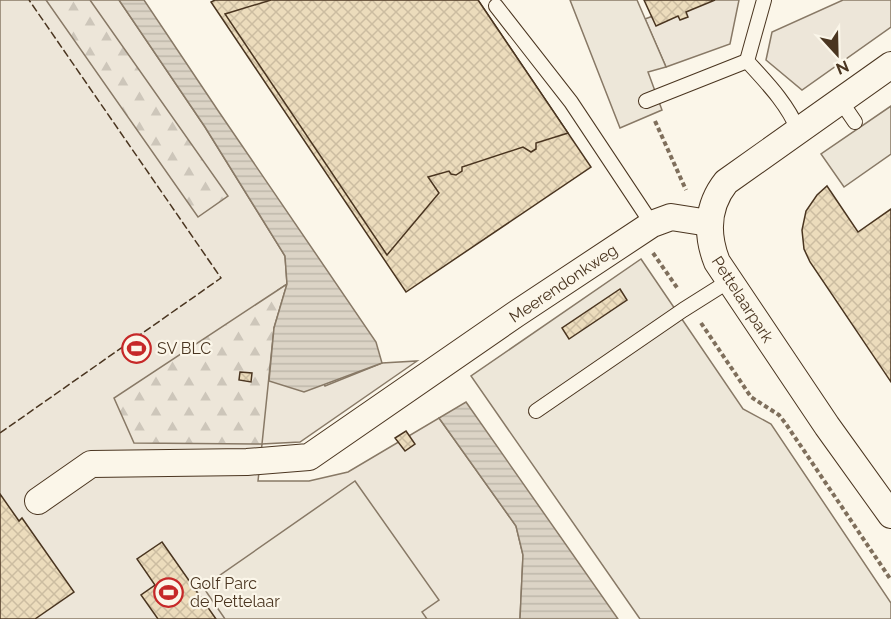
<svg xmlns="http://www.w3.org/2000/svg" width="891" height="619" viewBox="0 0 891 619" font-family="Raleway,sans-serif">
  <defs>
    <pattern id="forest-firs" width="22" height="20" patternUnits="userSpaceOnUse" patternTransform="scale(1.5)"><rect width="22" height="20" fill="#ede6d9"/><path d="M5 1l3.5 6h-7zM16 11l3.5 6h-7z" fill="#cdc6ba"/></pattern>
    <pattern id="water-rules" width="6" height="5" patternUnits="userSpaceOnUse" patternTransform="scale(1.5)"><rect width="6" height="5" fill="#dcd4c6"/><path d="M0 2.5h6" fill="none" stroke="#beb7aa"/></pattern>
    <pattern id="building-cross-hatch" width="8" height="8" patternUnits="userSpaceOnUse" patternTransform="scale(1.5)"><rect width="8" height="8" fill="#ecdcbc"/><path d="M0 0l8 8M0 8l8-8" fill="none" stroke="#ccbda1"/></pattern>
  </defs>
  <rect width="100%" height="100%" fill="#fbf6e9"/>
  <!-- grass -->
  <g fill="#ede6d9" stroke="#887966" stroke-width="1.5">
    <path d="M0,0H119L205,127L285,256L287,284L278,290L325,386L382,363L417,361L300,442L262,444L258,481H309L348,472L439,418L516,526L523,555L520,619H0Z"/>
    <path d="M696,0H739L730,44L666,67L645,19Z"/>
    <path d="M843,0H891V27L802,90L766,60L772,32Z"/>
  </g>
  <!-- forest -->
  <g fill="url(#forest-firs)" stroke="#887966" stroke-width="1.5">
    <path d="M46,0H90L228,196L198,217Z"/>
    <path d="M287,284L274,328L262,444L134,443L114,398Z"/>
  </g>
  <!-- parking -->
  <g fill="#ede7d9" stroke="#887966" stroke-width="1.5">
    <path d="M570,0H637L666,67L648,72L662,110L620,128Z"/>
    <path d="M891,106V154L844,187L821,154Z"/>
    <path d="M641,259L743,409L771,424L891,603V619H640L471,376Z"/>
    <path d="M355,481L439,600L422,612L427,619H225L203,587Z"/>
  </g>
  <!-- water -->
  <g fill="url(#water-rules)" stroke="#887966" stroke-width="1.5">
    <path d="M119,0H144L219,112L376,342L382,363L304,392L269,381L274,328L287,284L285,256L205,127Z"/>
    <path d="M466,402L618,619H520L523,555L516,526L439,418Z"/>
  </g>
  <!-- building -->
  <g fill="url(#building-cross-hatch)" stroke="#4a3520" stroke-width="1.5">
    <path d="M215,0H478L591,167L406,292L211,2Z"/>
    <path d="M271,0H478L568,133L536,143V149L531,152L523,147L462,167V171L456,175L451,174L449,171L428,177L439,193L387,255L225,14Z"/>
    <path d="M644,0H715L686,12L688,17L680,20L678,16L656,26Z"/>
    <path d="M827,186L858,232L891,209V382L810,262L804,249L802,230L806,211L817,195Z"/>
    <path d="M620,289L627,300L569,339L562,328Z"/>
    <path d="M240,372L252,373L251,382L239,380Z"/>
    <path d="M406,431L415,444L405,451L395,438Z"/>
    <path d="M0,494L19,521L22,518L74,592L35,619H0Z"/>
    <path d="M162,542L216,619H158L141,595L155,585L137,559Z"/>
  </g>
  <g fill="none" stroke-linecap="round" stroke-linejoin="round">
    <defs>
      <g id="lane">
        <path d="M764,0L747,61C766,82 787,103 798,130"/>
        <path d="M496,6L571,102L652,224"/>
        <path d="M840,100L855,122"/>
        <path d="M646,101L747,61"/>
        <path d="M536,411L683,310L729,281"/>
      </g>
      <g id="street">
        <path d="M891,65L726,182C707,206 706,234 717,262L827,426L891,515"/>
        <path d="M38,501L91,464L247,462L309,457L516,314L652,224L671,217L709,223"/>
      </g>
    </defs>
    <!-- lane casing -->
    <use href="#lane" stroke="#4a3520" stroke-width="16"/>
    <!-- street casing -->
    <use href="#street" stroke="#4a3520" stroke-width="28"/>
    <!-- path -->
    <g stroke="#7f6f5c" stroke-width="4" stroke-dasharray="4.5 3" stroke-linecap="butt">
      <path d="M655,121L686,190"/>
      <path d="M653,253L678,289"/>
      <path d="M701,323L751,397L779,415L786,424L891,580"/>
    </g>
    <!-- lane -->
    <use href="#lane" stroke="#fbf6e9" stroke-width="14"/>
    <!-- street -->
    <use href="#street" stroke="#fbf6e9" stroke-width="26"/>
    <!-- fence -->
    <path stroke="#4a3520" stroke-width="1.5" stroke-dasharray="8 3" stroke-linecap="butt" d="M0,433L221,278L29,0"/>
  </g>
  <!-- icons -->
  <defs>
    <symbol id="stadium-ring" viewBox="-11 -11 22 22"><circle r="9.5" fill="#fbf6e9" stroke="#c62828" stroke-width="1.5"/><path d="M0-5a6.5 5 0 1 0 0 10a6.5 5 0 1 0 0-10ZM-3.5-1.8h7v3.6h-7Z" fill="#c62828"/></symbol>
  </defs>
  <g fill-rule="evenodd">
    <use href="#stadium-ring" x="120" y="332" width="33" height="33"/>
    <use href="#stadium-ring" x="152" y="576" width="33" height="33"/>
  </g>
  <g text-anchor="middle" stroke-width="4.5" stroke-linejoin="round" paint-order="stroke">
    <!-- street labels -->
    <g font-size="16" fill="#4a3520" stroke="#fbf6e9">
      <text transform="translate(563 283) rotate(-34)" y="6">Meerendonkweg</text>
      <text transform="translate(743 299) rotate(57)" y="6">Pettelaarpark</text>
    </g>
    <!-- poi labels -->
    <g font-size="16" fill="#4a3520" stroke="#fbf6e9" text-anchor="start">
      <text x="157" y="354">SV BLC</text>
      <text x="190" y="589">Golf Parc<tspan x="190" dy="18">de Pettelaar</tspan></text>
    </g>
  </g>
  <!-- north arrow -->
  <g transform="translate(837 54) rotate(158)" stroke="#fbf6e9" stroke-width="4.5" paint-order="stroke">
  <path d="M0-4.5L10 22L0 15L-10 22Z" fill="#4a3520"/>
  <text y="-9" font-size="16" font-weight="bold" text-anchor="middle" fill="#4a3520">N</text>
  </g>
</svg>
